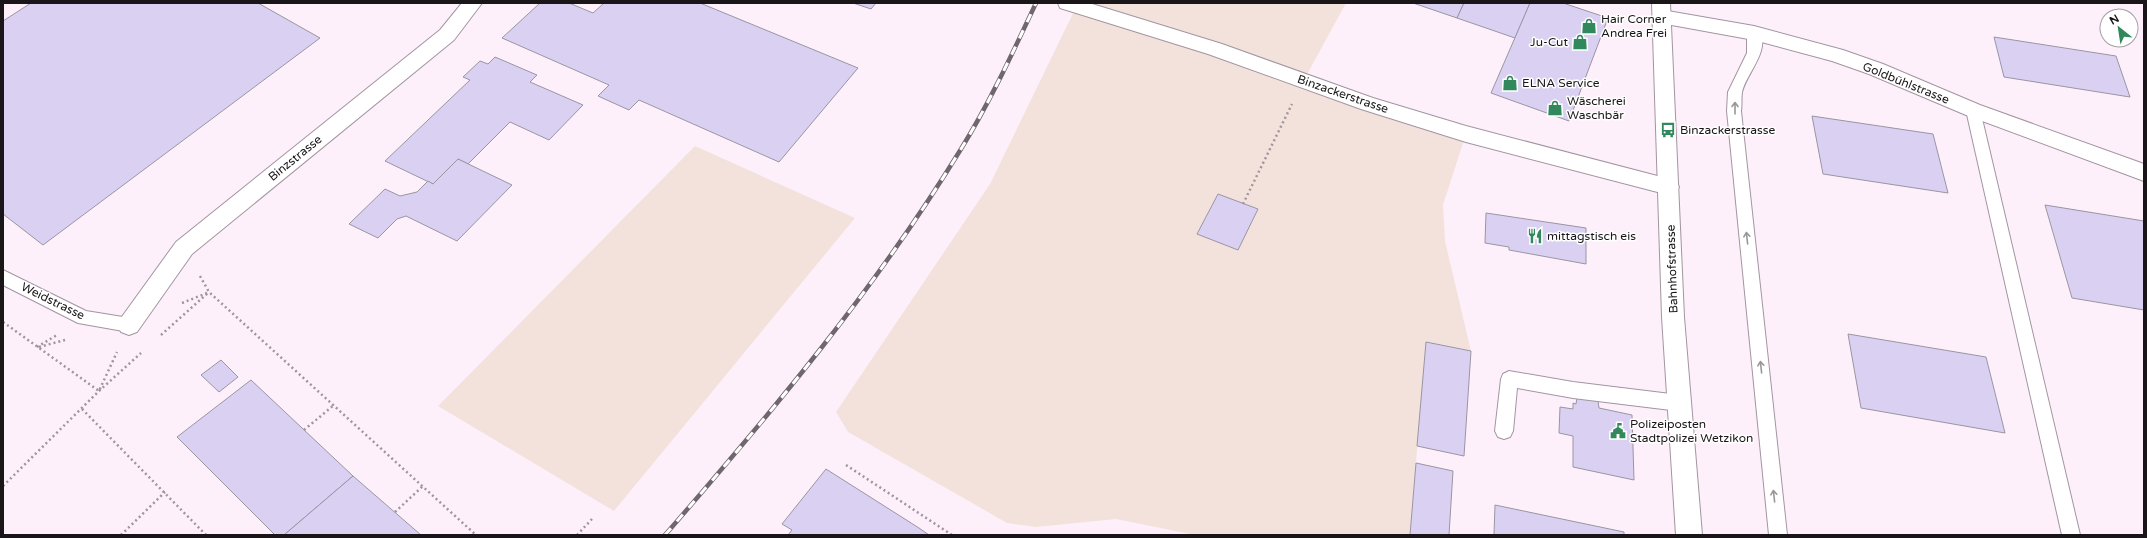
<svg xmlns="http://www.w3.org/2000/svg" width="2147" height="538" viewBox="0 0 2147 538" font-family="'Varela Round',sans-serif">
  <rect width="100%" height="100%" fill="#fef0fb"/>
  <!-- green -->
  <g fill="#f3e2dc">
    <path d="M1078,3H1346L1304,80L1466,134L1443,205L1445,241L1471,351L1426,342L1410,535H1195L1116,519L1036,527L1007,523L848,432L836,412L990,184Z"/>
    <path d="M695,146L855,218L614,511L438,406Z"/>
  </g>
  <!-- building -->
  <g fill="#dad1f2" stroke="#9995a3">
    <path d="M31,3H258L320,38L43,245L3,214V21Z"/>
    <path d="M540,3H569L593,13L604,3H700L858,68L779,162L639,100L629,110L598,96L609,85L502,38Z"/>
    <path d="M853,3H876L871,9Z"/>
    <path d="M1413,3H1464L1457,18Z"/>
    <path d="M1464,3H1530L1515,38L1457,18Z"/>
    <path d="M1530,3H1563L1608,18L1569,121L1491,93Z"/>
    <path d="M1994,37L2116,56L2130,97L2004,77Z"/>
    <path d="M495,57L537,75L530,82L583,105L549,140L510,122L468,164L458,159L433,184L385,161L470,80L463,77L480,61L488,64Z"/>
    <path d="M1812,116L1933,134L1948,193L1823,174Z"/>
    <path d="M458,159L512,185L457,241L406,216L397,219L378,238L349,224L385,189L400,196L417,192L428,181L433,184Z"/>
    <path d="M1218,194L1258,209L1238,250L1197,234Z"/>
    <path d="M2045,205L2144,221V310L2072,298Z"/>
    <path d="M1486,213L1586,228V264L1509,250V247L1485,243Z"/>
    <path d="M1848,334L1986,357L2005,433L1861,408Z"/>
    <path d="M1426,342L1471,351L1464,456L1417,446Z"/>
    <path d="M221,360L238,377L219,392L201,375Z"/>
    <path d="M251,380L353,476L284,535H275L177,437Z"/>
    <path d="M1577,397L1598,401L1599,408L1632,415L1634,480L1573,467V436L1559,433L1560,407L1573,409V403L1576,404Z"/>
    <path d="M1416,463L1453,471L1449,535H1410Z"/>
    <path d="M826,469L919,528L929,535H788L792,530L782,524Z"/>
    <path d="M353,476L421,535H284Z"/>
    <path d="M1495,505L1624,532V535H1494Z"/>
  </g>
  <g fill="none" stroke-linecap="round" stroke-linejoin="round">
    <defs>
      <g id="service">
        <path d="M1754,28L1759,29C1771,51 1747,72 1742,92C1741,98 1742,105 1741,111L1787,535H1769L1727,111L1728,92L1747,53V33L1749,29Z"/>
        <path d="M1973,104L1978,106L1980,110L2080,535H2062L1966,110L1968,106Z"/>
        <path d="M3,270L86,311L129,318L135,320L137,325L135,330L129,332L78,323L3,285Z"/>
        <path d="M1509,371L1573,382L1679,395L1685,398L1688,403L1685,408L1679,411L1573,398L1517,388L1513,431L1510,437L1504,439L1498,437L1495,431L1501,379L1503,374Z"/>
      </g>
      <g id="minor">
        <path d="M462,3H482L454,40L192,254L137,332L129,335L121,332L118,325L121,318L176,242L440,30Z"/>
        <path d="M1058,3H1089L1222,44L1373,98L1466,126L1669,179L1676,181L1679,187L1676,193L1669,195L1466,142L1361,109L1208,54L1060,8Z"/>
        <path d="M1662,10L1754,26L1843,50L1883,64L1980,105L2144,164V181L1966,115L1869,74L1832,61L1754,40L1655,22L1653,17L1655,12Z"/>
      </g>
      <path id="secondary" d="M1652,3H1670L1684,317L1702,535H1676L1662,317Z"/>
    </defs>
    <!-- service casing -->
    <use href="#service" stroke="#a295a0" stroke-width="2"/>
    <!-- minor casing -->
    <use href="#minor" stroke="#a295a0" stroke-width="2"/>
    <!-- secondary casing -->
    <use href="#secondary" stroke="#a295a0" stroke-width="2"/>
    <!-- path -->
    <g stroke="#9f959d" stroke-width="2.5" stroke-dasharray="2 3" stroke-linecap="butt">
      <path d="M1243,204L1292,104"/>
      <path d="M200,276L209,292L476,535"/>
      <path d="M182,303L207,293"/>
      <path d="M3,322L99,391L117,352"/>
      <path d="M161,335L209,292"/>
      <path d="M37,347L57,335"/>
      <path d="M39,347L65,340"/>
      <path d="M82,409L206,535"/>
      <path d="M304,430L334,405"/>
      <path d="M846,465L952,535"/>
      <path d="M3,486L99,391L141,353"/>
      <path d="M395,512L423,486"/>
      <path d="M121,535L165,492"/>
      <path d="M577,535L592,519"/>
    </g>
    <!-- service -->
    <use href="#service" fill="#fff" fill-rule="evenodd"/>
    <!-- minor -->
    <use href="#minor" fill="#fff" fill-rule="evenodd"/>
    <!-- secondary -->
    <use href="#secondary" fill="#fff" fill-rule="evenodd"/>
    <defs>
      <path id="rail" d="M665,535C772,412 876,288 961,149C990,102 1013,52 1036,3"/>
    </defs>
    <!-- rail casing -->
    <use href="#rail" stroke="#6f676d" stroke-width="4.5"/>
    <!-- rail -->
    <use href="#rail" stroke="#fff" stroke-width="3" stroke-dasharray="9" stroke-linecap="butt"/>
  </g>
  <!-- one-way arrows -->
  <defs><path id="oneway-shaft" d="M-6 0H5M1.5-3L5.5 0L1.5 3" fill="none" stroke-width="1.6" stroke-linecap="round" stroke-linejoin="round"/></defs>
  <g stroke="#989697">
    <use href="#oneway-shaft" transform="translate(1735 108) rotate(-90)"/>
    <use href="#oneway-shaft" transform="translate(1747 238) rotate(-96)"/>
    <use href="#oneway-shaft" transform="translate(1761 367) rotate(-96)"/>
    <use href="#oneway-shaft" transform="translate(1774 496) rotate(-96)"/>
  </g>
  <!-- icons -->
  <defs>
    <symbol id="shop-bare" viewBox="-9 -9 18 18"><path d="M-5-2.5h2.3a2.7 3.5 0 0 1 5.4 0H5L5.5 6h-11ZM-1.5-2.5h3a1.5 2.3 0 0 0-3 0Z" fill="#31885d" stroke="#fff" stroke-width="2.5" paint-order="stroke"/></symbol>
    <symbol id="bus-bare" viewBox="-9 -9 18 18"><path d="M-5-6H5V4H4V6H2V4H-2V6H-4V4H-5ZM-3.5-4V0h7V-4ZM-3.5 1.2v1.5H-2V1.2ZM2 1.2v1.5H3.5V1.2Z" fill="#31885d" stroke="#fff" stroke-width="2.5" paint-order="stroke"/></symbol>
    <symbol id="restaurant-bare" viewBox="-9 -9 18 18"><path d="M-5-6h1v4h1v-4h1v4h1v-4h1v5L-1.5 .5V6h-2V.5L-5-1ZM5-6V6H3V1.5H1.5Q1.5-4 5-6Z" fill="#31885d" stroke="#fff" stroke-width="2.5" paint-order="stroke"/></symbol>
    <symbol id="civic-bare" viewBox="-9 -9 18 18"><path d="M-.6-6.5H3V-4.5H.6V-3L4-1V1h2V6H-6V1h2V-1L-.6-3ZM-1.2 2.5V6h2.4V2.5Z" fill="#31885d" stroke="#fff" stroke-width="2.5" paint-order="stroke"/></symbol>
  </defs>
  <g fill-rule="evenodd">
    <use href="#shop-bare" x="1578" y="15" width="22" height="22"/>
    <use href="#shop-bare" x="1569" y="31" width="22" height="22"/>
    <use href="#shop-bare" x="1499" y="72" width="22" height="22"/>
    <use href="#shop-bare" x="1544" y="97" width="22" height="22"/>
    <use href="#bus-bare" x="1657" y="119" width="22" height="22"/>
    <use href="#restaurant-bare" x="1524" y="225" width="22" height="22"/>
    <use href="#civic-bare" x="1607" y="420" width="22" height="22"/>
  </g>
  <g text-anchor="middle" stroke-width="3" stroke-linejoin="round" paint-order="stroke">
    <!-- poi labels -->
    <g font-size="12" fill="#191518" stroke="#fff" text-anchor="start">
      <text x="1601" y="23">Hair Corner<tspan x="1601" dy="14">Andrea Frei</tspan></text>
      <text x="1568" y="46" text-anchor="end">Ju-Cut</text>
      <text x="1522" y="87">ELNA Service</text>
      <text x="1567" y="105">Wäscherei<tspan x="1567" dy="14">Waschbär</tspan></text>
      <text x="1680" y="134">Binzackerstrasse</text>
      <text x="1547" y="240">mittagstisch eis</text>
      <text x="1630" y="428">Polizeiposten<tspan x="1630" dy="14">Stadtpolizei Wetzikon</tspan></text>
    </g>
    <!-- street labels -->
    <g font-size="12" fill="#191518" stroke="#fff">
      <text transform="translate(1906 83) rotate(22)" y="4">Goldbühlstrasse</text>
      <text transform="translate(1343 94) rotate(19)" y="4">Binzackerstrasse</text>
      <text transform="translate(295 158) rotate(-39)" y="4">Binzstrasse</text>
      <text transform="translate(1672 269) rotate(-92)" y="4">Bahnhofstrasse</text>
      <text transform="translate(53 301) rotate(26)" y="4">Weidstrasse</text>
    </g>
  </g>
  <!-- border -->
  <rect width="2147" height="538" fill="none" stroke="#191518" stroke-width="8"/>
  <!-- north arrow -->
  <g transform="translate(2119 28) rotate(330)"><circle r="19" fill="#ffffff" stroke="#a3a1a3"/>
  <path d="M0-3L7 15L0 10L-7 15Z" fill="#31885d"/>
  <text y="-6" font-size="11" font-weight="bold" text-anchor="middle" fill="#191518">N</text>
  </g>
</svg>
